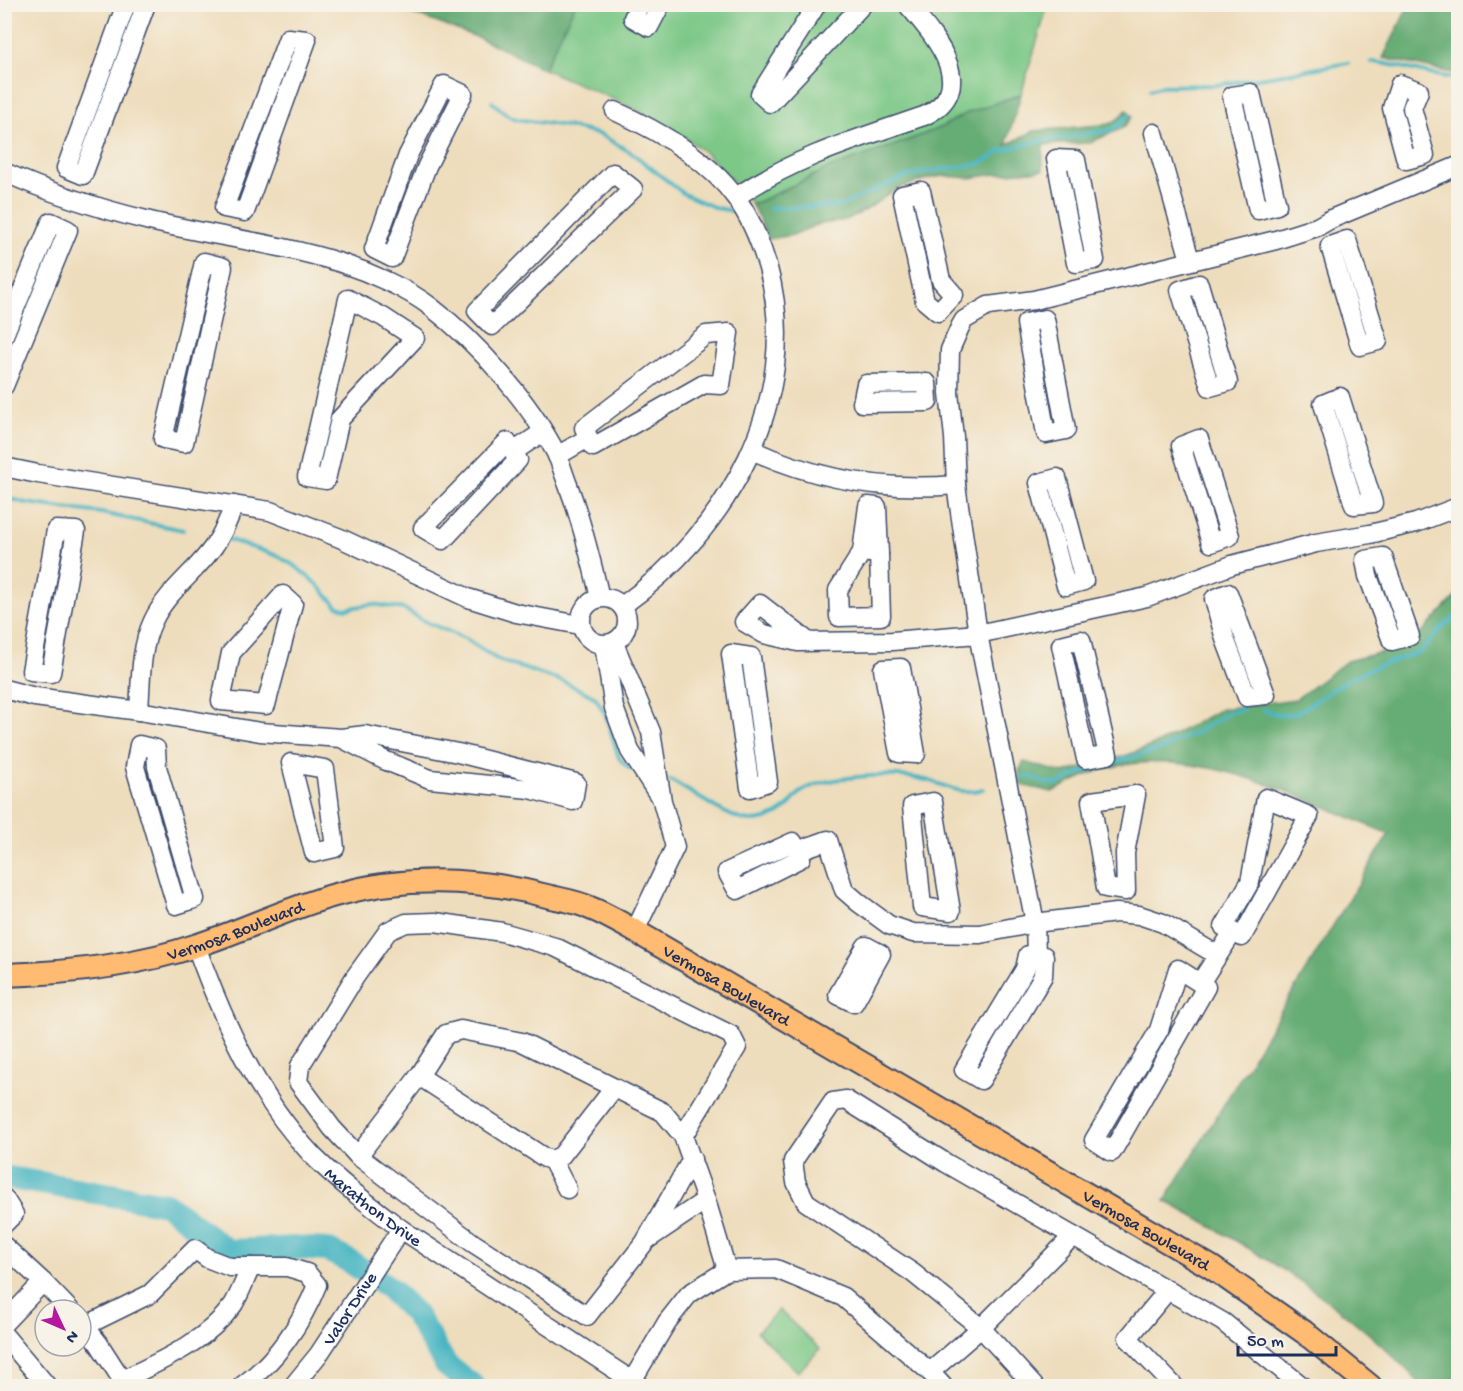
<svg xmlns="http://www.w3.org/2000/svg" width="1463" height="1391" viewBox="0 0 1463 1391" font-family="'Gochi Hand',sans-serif">
  <rect width="100%" height="100%" fill="#f7f3e8"/>
  <filter id="ink" filterUnits="userSpaceOnUse"><feTurbulence type="fractalNoise" baseFrequency=".0167" numOctaves="2"/><feDisplacementMap in="SourceGraphic" scale="12" xChannelSelector="R" yChannelSelector="G"/><feConvolveMatrix kernelMatrix="1 2 1 2 8 2 1 2 1" color-interpolation-filters="sRGB"/></filter>
  <filter id="wash" filterUnits="userSpaceOnUse"><feTurbulence type="fractalNoise" baseFrequency=".008" numOctaves="4" result="noise"/><feDisplacementMap in="SourceGraphic" scale="24" xChannelSelector="R" yChannelSelector="G"/><feGaussianBlur stdDeviation="1.35" result="paint"/><feColorMatrix in="noise" values="0 0 0 0 0 0 0 0 0 0 0 0 0 0 0 0 0 1.4 0 .05"/><feComposite in="paint" operator="in"/></filter>
  <g filter="url(#wash)">
    <rect width="100%" height="100%" fill="#eeddbc"/>
    <!-- green -->
    <g fill="#7dc887" stroke="#4c7c72" stroke-width="1.5">
      <path d="M575,5H1048L1021,94L965,114L940,128L898,144L827,169L752,205C733,179 711,155 684,137C641,109 591,90 544,69Z"/>
      <path d="M779,1310L820,1349L798,1372L757,1332Z"/>
    </g>
    <!-- forest -->
    <g fill="#66ac74" stroke="#406e69" stroke-width="1.5">
      <path d="M389,5H575L544,69L479,38Z"/>
      <path d="M1409,5H1458V74L1383,58Z"/>
      <path d="M1021,94L1006,145L1034,131L1110,124L1118,119L1127,110L1132,117L1123,128L1089,143L1043,145V170L995,174L970,178L944,176L931,178L896,189L866,210L846,220L816,225L793,235L769,239L752,205L827,169L898,144L940,128L965,114Z"/>
      <path d="M1458,594V756L1455,768L1458,772V1386H1422C1349,1305 1260,1252 1165,1201L1389,834C1300,798 1205,745 1107,768C1088,773 1070,783 1052,792L1021,785L1019,771L1024,762L1063,773L1125,756L1161,742L1221,709L1296,699L1347,661L1410,645Z"/>
    </g>
    <g fill="none" stroke-linecap="round" stroke-linejoin="round">
      <!-- stream -->
      <g stroke="#49b6c3" stroke-width="4">
        <path d="M1371,62C1401,64 1429,77 1458,78"/>
        <path d="M1150,90L1161,86L1217,85L1348,63"/>
        <path d="M492,102L506,114L516,119L566,126L601,135L632,153L684,194L716,208L734,211"/>
        <path d="M770,208L840,206L904,177L925,172L979,164L1001,151L1034,142L1111,130L1119,125L1128,115"/>
        <path d="M4,497L26,503L101,513L183,530"/>
        <path d="M227,539L278,556L295,566L317,584L337,606L345,609L372,604L404,609L422,620L466,639L498,660L562,681L581,690L596,698L605,714L619,758L629,768L636,771"/>
        <path d="M1263,710L1282,715L1297,713L1349,679L1370,669L1420,652L1443,627L1458,615"/>
        <path d="M1022,777H1031L1045,783L1058,784L1073,776L1101,766L1163,749L1179,740L1196,733L1230,712L1244,709"/>
        <path d="M670,780C691,791 729,820 751,821C763,821 776,816 785,809C791,804 795,797 801,792C811,785 823,782 835,780C865,775 897,773 926,780C950,786 958,796 983,789"/>
      </g>
      <!-- river -->
      <path stroke="#49b6c3" stroke-width="24" d="M4,1177L166,1204L228,1251L298,1248L327,1250L349,1261L388,1287L415,1314L446,1365L473,1386"/>
    </g>
  </g>
  <g filter="url(#ink)">
    <g fill="none" stroke-linecap="round" stroke-linejoin="round">
      <defs>
        <g id="minor">
          <path d="M126,4L66,168L83,175L145,7L137,4"/>
          <path d="M640,4L633,18L649,27L661,4"/>
          <path d="M817,4L760,94L770,103L863,4"/>
          <path d="M288,38L307,40L245,212L224,208Z"/>
          <path d="M1400,84L1419,91L1412,108L1425,155L1406,160L1392,108Z"/>
          <path d="M444,85L463,94L427,166L392,258L374,249L408,155Z"/>
          <path d="M1251,93L1277,205L1258,210L1232,96Z"/>
          <path d="M615,111C659,131 707,158 736,198C751,218 761,244 768,268C804,399 726,532 622,606"/>
          <path d="M1154,133L1190,260"/>
          <path d="M1056,159L1076,160L1095,260L1076,263Z"/>
          <path d="M4,172C50,193 97,208 146,220C211,236 278,243 341,263C369,272 408,289 431,307C478,343 530,402 557,455C561,464 564,475 568,485C582,522 591,559 600,598"/>
          <path d="M613,173L633,189L492,326L477,311Z"/>
          <path d="M921,191L941,280L954,295L938,312L925,301L902,195Z"/>
          <path d="M736,197C795,157 857,139 924,116C982,88 933,35 907,4"/>
          <path d="M1347,240L1378,341L1360,346L1330,246Z"/>
          <path d="M204,262L223,267L184,443L163,439Z"/>
          <path d="M1199,284L1228,382L1210,387L1180,290Z"/>
          <path d="M348,299L383,317L415,338L340,419L326,480L307,477Z"/>
          <path d="M1045,319L1066,430L1046,434L1026,323Z"/>
          <path d="M729,333L721,385L704,384L593,447L584,428L706,335Z"/>
          <path d="M4,335L51,222L68,230L4,386"/>
          <path d="M927,383L928,402L862,403L866,384Z"/>
          <path d="M1340,397L1373,503L1354,505L1323,404Z"/>
          <path d="M1199,439L1230,536L1211,543L1181,446Z"/>
          <path d="M507,442L518,460L443,540L423,528Z"/>
          <path d="M752,450C817,480 884,491 956,485"/>
          <path d="M513,452L543,432"/>
          <path d="M557,456L588,438"/>
          <path d="M4,467L38,474L270,511L340,538L468,598L516,613L580,625"/>
          <path d="M1057,478L1084,581L1066,586L1039,483Z"/>
          <path d="M56,530L76,531L51,673L31,671Z"/>
          <path d="M862,552L879,554L881,616L839,617L838,590Z"/>
          <path d="M862,552L868,506L877,507L879,554"/>
          <path d="M1383,557L1410,636L1392,641L1368,576L1365,560Z"/>
          <path d="M1228,593L1266,695L1247,697L1225,639L1214,599Z"/>
          <path d="M283,595L293,604L266,705L221,701L231,653Z"/>
          <circle cx="604" cy="621" r="23"/>
          <path d="M1081,640L1108,755L1086,759L1061,645Z"/>
          <path d="M809,642L760,604L744,622L764,634L798,642L892,641L978,634L1147,597L1232,565L1316,543L1370,534L1416,523L1458,507"/>
          <path d="M614,643L651,732L662,801L675,847L635,931"/>
          <path d="M604,645L614,708L630,751L658,794"/>
          <path d="M731,654L751,657L768,782L750,788Z"/>
          <path d="M901,668L916,754L899,753L883,669Z"/>
          <path d="M4,689L35,697L139,711L260,732L341,738L365,735L458,753L576,783L573,801L530,789L430,779L384,760L341,738"/>
          <path d="M139,711C141,681 140,648 153,621C167,591 196,572 214,546C223,533 229,519 234,505"/>
          <path d="M139,745L156,749L157,767L195,899L176,905L135,767Z"/>
          <path d="M291,763L325,769L335,848L314,853Z"/>
          <path d="M1136,795L1125,853L1126,891L1106,888L1091,801Z"/>
          <path d="M1266,798L1309,816L1242,937L1224,927L1250,882Z"/>
          <path d="M933,802L951,911L922,907L912,806Z"/>
          <path d="M793,842L801,858L737,890L727,872Z"/>
          <path d="M797,851L828,840L844,890L859,903L889,925L913,933L980,934L1035,923L1116,913L1139,915L1163,923L1217,955"/>
          <path id="s1" d="M196,946C223,1021 257,1097 313,1156C340,1183 371,1206 401,1229L640,1386"/>
          <path d="M866,946L881,954L854,1003L838,995Z"/>
          <path d="M1028,955L1044,956L1043,976L981,1080L964,1070L1025,969Z"/>
          <path d="M1036,955L1035,923L978,634L956,485L954,437L949,393L950,350L960,327L964,320L988,306L1034,300L1276,240L1317,227L1331,219L1458,166"/>
          <path d="M1178,969L1206,987L1112,1152L1094,1140L1159,1030Z"/>
          <path d="M1200,983L1233,932"/>
          <path d="M419,1076L545,1158L552,1160L561,1156L614,1088"/>
          <path d="M683,1136L737,1047L731,1035L555,947L502,932L435,922L406,923L388,931L355,977L300,1066L298,1082L332,1128L358,1156L473,1243L587,1316L645,1242L692,1159"/>
          <path d="M358,1156L419,1076L446,1034L461,1030L522,1042L663,1112L683,1136L706,1200L727,1270"/>
          <path d="M552,1160L567,1189"/>
          <path d="M4,1198L14,1214L4,1224"/>
          <path d="M648,1239L706,1200"/>
          <path d="M4,1246L43,1282L70,1310"/>
          <path d="M1168,1290L1128,1338L1174,1386"/>
          <path d="M81,1321L99,1344L126,1386"/>
          <path d="M4,1323L43,1282"/>
          <path d="M85,1326L150,1294L195,1249L207,1258L230,1267H287L307,1273L317,1285C302,1323 275,1362 242,1386"/>
          <path d="M4,1335L47,1386"/>
          <path d="M930,1372L981,1328L1073,1236"/>
          <path d="M122,1380C161,1361 206,1342 233,1305C240,1294 245,1279 251,1267"/>
          <path d="M632,1381L667,1322L689,1294L727,1270L776,1269L843,1297L930,1372L943,1386"/>
          <path id="s2" d="M293,1386L319,1354L401,1229"/>
          <path d="M1034,1386L981,1328L913,1273L806,1202L796,1182L793,1161L833,1102L846,1100L946,1163L1223,1322L1302,1386"/>
        </g>
        <g id="major">
          <path id="s3" d="M4,975C69,973 136,966 198,945C244,930 288,908 335,895C406,875 480,878 551,897C564,900 578,902 590,908C606,914 620,923 635,931L1211,1267L1304,1332L1370,1386"/>
        </g>
      </defs>
      <!-- minor casing -->
      <use href="#minor" stroke="#3b496c" stroke-width="21"/>
      <!-- major casing -->
      <use href="#major" stroke="#3b496c" stroke-width="26"/>
      <!-- minor -->
      <use href="#minor" stroke="#fff" stroke-width="18"/>
      <!-- major -->
      <use href="#major" stroke="#ffbb71" stroke-width="22"/>
    </g>
  </g>
  <g text-anchor="middle" stroke-width="5" stroke-linejoin="round" paint-order="stroke">
    <!-- street labels -->
    <g font-size="18" fill="#1b2f5e" stroke="#f7f3e8">
      <text dy="6" stroke="none"><textPath href="#s3" startOffset="237">Vermosa Boulevard</textPath></text>
      <text dy="6" stroke="none"><textPath href="#s3" startOffset="759">Vermosa Boulevard</textPath></text>
      <text dy="6" stroke="none"><textPath href="#s1" startOffset="321">Marathon Drive</textPath></text>
      <text dy="6" stroke="none"><textPath href="#s3" startOffset="1245">Vermosa Boulevard</textPath></text>
      <text dy="6" stroke="none"><textPath href="#s2" startOffset="96">Valor Drive</textPath></text>
    </g>
  </g>
  <!-- margin -->
  <rect width="1463" height="1391" fill="none" stroke="#f7f3e8" stroke-width="24"/>
  <!-- north arrow -->
  <g transform="translate(63 1328) rotate(134)"><circle r="28" fill="#f7f3e8" stroke="#9fa5b1" stroke-width="1.5"/>
  <path d="M0-4.5L10 22L0 15L-10 22Z" fill="#b5179e"/>
  <text y="-9" font-size="16" font-weight="bold" text-anchor="middle" fill="#1b2f5e">N</text>
  </g>
  <!-- scale -->
  <path d="M1238 1346v9h98v-9" fill="none" stroke="#1b2f5e" stroke-width="3"/>
  <text x="1247" y="1346" font-size="18" fill="#1b2f5e" stroke="#f7f3e8" stroke-width="4.5" paint-order="stroke">50 m</text>
</svg>
